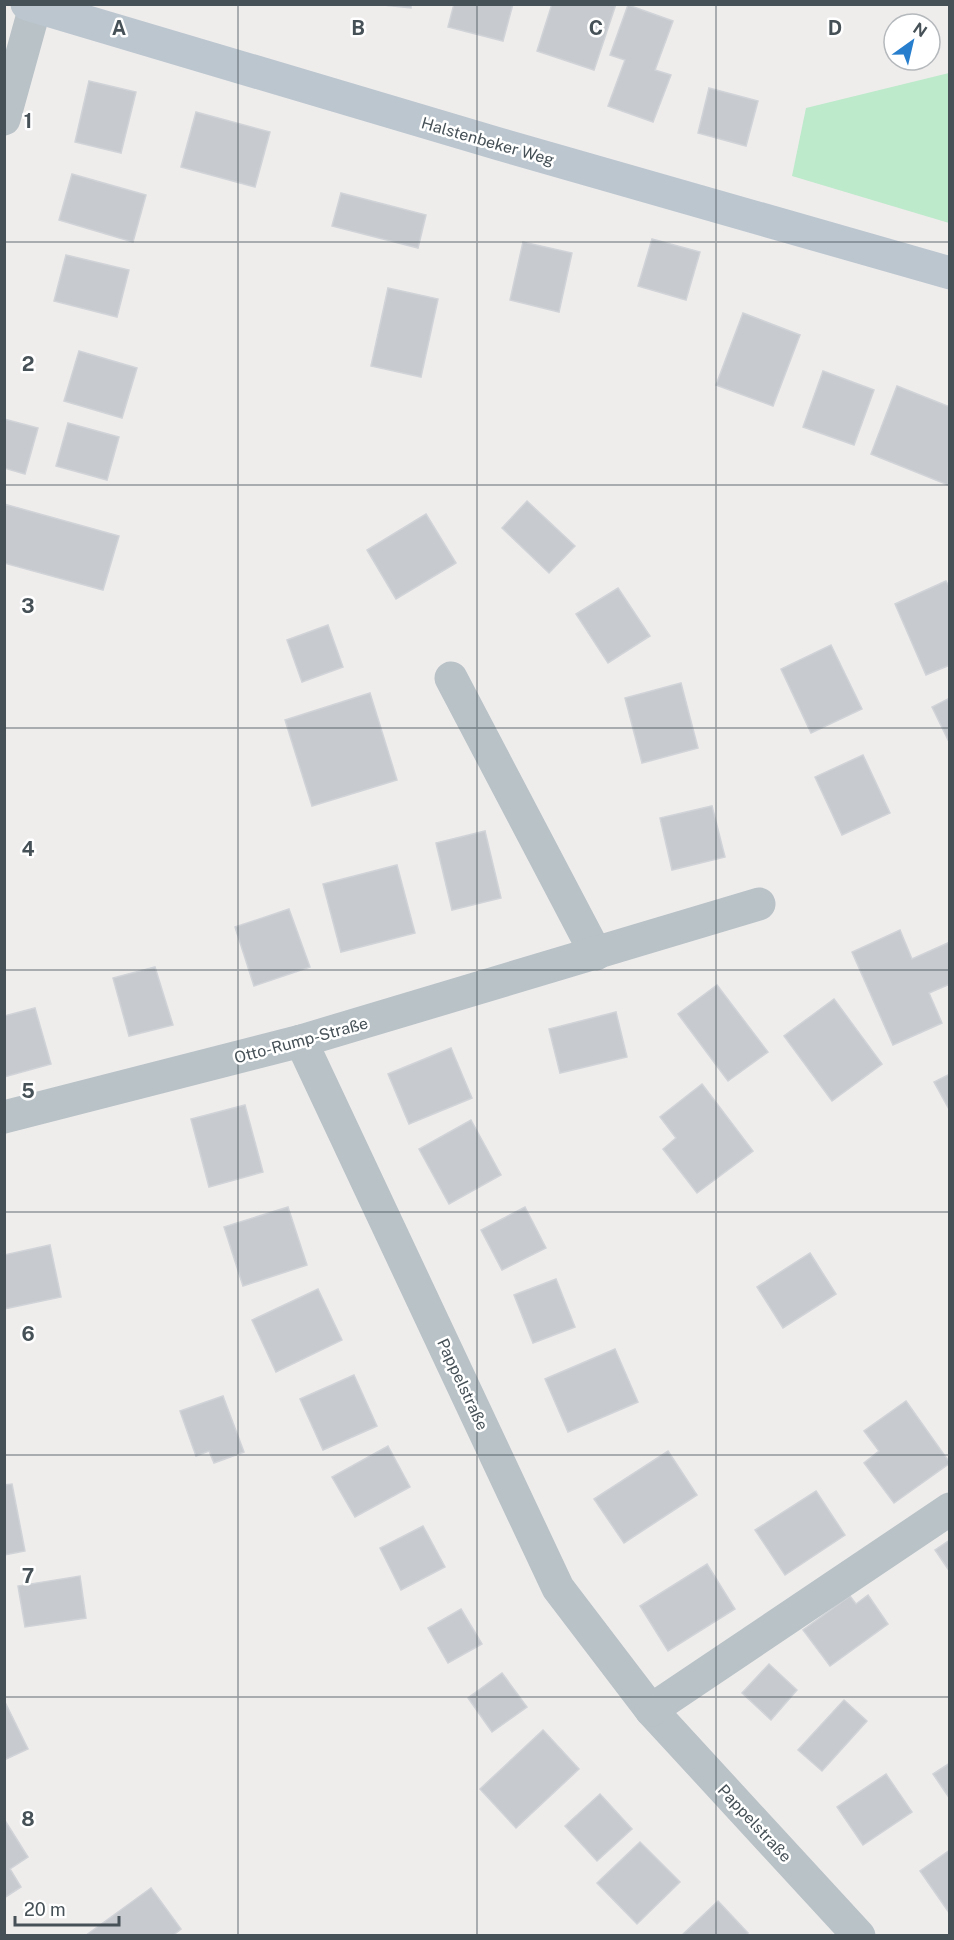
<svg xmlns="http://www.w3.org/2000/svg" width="954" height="1940" viewBox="0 0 954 1940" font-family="'Public Sans',sans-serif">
  <rect width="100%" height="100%" fill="#efecec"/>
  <!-- green -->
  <path fill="#bceaca" d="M949,73V223L792,176L806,108Z"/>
  <!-- building -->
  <g fill="#c7cace" stroke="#d0d3d7" stroke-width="1.5">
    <path d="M374,4H411V8Z"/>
    <path d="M454,4H513L503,41L448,27Z"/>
    <path d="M552,4H616L594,70L537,51Z"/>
    <path d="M628,5L673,21L655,70L671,75L653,122L608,106L625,60L610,55Z"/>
    <path d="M89,81L136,92L121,153L75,142Z"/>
    <path d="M709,88L758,101L746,146L698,133Z"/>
    <path d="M196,112L270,132L255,187L181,167Z"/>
    <path d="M72,174L146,195L133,242L59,220Z"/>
    <path d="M341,193L426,215L418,248L332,226Z"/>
    <path d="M652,239L700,252L686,300L638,286Z"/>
    <path d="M523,242L572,253L559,312L510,300Z"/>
    <path d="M66,255L129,270L117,317L54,301Z"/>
    <path d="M388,288L438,299L421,377L371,366Z"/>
    <path d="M743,313L800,335L773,406L716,385Z"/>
    <path d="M79,351L137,368L122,418L64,401Z"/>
    <path d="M823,371L874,390L854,445L803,427Z"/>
    <path d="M897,386L950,407L948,485L871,454Z"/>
    <path d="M4,419L38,428L25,474L4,468Z"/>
    <path d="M68,423L119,437L107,480L56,466Z"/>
    <path d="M527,501L575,546L549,573L502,528Z"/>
    <path d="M4,504L119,536L103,590L4,563Z"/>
    <path d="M426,514L456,563L396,599L367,550Z"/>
    <path d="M946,581L950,588V665L926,675L895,604Z"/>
    <path d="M618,588L650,636L608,663L576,614Z"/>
    <path d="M328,625L343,667L302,682L287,640Z"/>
    <path d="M831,645L862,709L811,733L781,669Z"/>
    <path d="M681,683L698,748L642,763L625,698Z"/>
    <path d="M370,693L397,780L312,806L285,720Z"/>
    <path d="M950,698V744L932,707Z"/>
    <path d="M863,755L890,813L842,835L815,777Z"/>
    <path d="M712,806L725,857L672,870L660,818Z"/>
    <path d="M485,831L501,898L452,910L436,843Z"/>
    <path d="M397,865L415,933L341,952L323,884Z"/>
    <path d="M289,909L310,967L254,986L235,927Z"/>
    <path d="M900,930L912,959L950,942V984L929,993L942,1023L893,1045L852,952Z"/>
    <path d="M155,967L173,1025L129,1036L113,978Z"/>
    <path d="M717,985L768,1052L728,1081L678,1014Z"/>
    <path d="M834,999L882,1064L832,1101L784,1036Z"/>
    <path d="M35,1008L51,1064L4,1077V1016Z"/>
    <path d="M616,1012L627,1057L560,1073L549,1029Z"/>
    <path d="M451,1048L472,1098L409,1124L388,1074Z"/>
    <path d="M950,1074V1111L934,1082Z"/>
    <path d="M702,1084L753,1151L697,1193L663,1149L676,1138L660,1117Z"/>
    <path d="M245,1105L263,1172L209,1187L191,1119Z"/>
    <path d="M471,1120L501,1175L449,1204L419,1149Z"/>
    <path d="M288,1207L307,1265L243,1286L224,1227Z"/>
    <path d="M525,1207L546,1248L502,1270L481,1230Z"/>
    <path d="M50,1245L61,1297L4,1309V1255Z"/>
    <path d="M810,1253L836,1294L783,1328L757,1287Z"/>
    <path d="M556,1279L575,1327L533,1343L514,1295Z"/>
    <path d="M318,1289L342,1340L276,1372L252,1320Z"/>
    <path d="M615,1349L638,1402L568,1432L545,1379Z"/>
    <path d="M354,1375L377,1426L323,1450L300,1399Z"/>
    <path d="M223,1396L244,1452L214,1463L209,1451L196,1456L180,1411Z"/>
    <path d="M906,1401L950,1463L894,1503L864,1463L879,1451L864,1431Z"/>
    <path d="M388,1446L410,1487L355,1517L332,1477Z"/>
    <path d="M668,1451L697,1495L624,1543L594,1499Z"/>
    <path d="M12,1484L25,1551L4,1555V1485Z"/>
    <path d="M816,1491L845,1535L785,1575L755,1530Z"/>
    <path d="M423,1526L445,1567L401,1590L380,1548Z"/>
    <path d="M950,1540V1572L935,1550Z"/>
    <path d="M707,1564L735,1609L668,1651L640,1606Z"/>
    <path d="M80,1576L86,1618L25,1627L18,1586Z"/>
    <path d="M868,1595L888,1624L830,1666L803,1630L850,1596L856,1604Z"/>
    <path d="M461,1609L482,1644L448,1663L428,1628Z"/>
    <path d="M769,1664L797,1690L771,1720L742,1693Z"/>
    <path d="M502,1673L527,1707L492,1732L468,1698Z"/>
    <path d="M4,1700L28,1749L4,1760Z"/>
    <path d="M844,1700L867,1721L822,1771L798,1750Z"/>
    <path d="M543,1730L579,1769L516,1828L480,1789Z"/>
    <path d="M950,1763V1799L933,1774Z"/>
    <path d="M886,1774L912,1812L863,1845L837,1807Z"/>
    <path d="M600,1794L632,1829L597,1861L565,1826Z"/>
    <path d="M4,1819L28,1857L10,1869L21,1887L4,1898Z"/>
    <path d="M640,1842L680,1882L637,1924L597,1883Z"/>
    <path d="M950,1850V1914L920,1871Z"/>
    <path d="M151,1888L181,1929L172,1936H85Z"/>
    <path d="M718,1901L748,1933L745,1936H681Z"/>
  </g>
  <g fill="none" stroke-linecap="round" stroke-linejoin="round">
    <!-- minor -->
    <g stroke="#b8c2c7" stroke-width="33">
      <path d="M4,119L35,7"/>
      <path d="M451,678L596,954"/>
      <path d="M301,1041L558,1588L651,1710L859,1936"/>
      <path d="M4,1117L301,1041L759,904"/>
      <path d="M651,1710L950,1509"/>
    </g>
    <!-- secondary -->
    <path stroke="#bbc6cf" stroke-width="33" d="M27,4L499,144L950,273"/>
  </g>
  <!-- grid -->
  <path fill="none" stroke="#465157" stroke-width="1.5" stroke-opacity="0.55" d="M238,4V1936M477,4V1936M716,4V1936M4,242H950M4,485H950M4,728H950M4,970H950M4,1212H950M4,1455H950M4,1697H950"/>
  <g text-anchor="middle" stroke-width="5" stroke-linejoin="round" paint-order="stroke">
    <!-- street labels -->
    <g font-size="16" fill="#465157" stroke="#fff">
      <text transform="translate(488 141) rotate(16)" y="6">Halstenbeker Weg</text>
      <text transform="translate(301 1040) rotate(-15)" y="6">Otto-Rump-Straße</text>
      <text transform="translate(463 1384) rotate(65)" y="6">Pappelstraße</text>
      <text transform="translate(755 1823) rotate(47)" y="6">Pappelstraße</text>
    </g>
  </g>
  <g font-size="20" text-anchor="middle" font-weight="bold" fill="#465157" stroke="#fff" stroke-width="5" stroke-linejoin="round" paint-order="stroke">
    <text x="119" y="35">A</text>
    <text x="358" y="35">B</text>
    <text x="596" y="35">C</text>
    <text x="835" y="35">D</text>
    <text x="28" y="128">1</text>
    <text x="28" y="371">2</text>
    <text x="28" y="613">3</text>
    <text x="28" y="856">4</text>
    <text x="28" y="1098">5</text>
    <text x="28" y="1341">6</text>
    <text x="28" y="1583">7</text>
    <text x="28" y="1826">8</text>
  </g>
  <!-- border -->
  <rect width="954" height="1940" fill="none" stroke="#465157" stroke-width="12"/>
  <!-- north arrow -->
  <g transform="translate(912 42) rotate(34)"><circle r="28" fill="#ffffff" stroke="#b5b9bc" stroke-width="1.5"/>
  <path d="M0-4.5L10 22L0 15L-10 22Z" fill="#277ecd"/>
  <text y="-9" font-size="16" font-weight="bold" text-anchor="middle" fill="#465157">N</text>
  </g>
  <!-- scale -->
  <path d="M15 1916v9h104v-9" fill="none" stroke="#465157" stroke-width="3"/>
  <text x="24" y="1916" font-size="18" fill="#465157" stroke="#ffffff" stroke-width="4.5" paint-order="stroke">20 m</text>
</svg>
